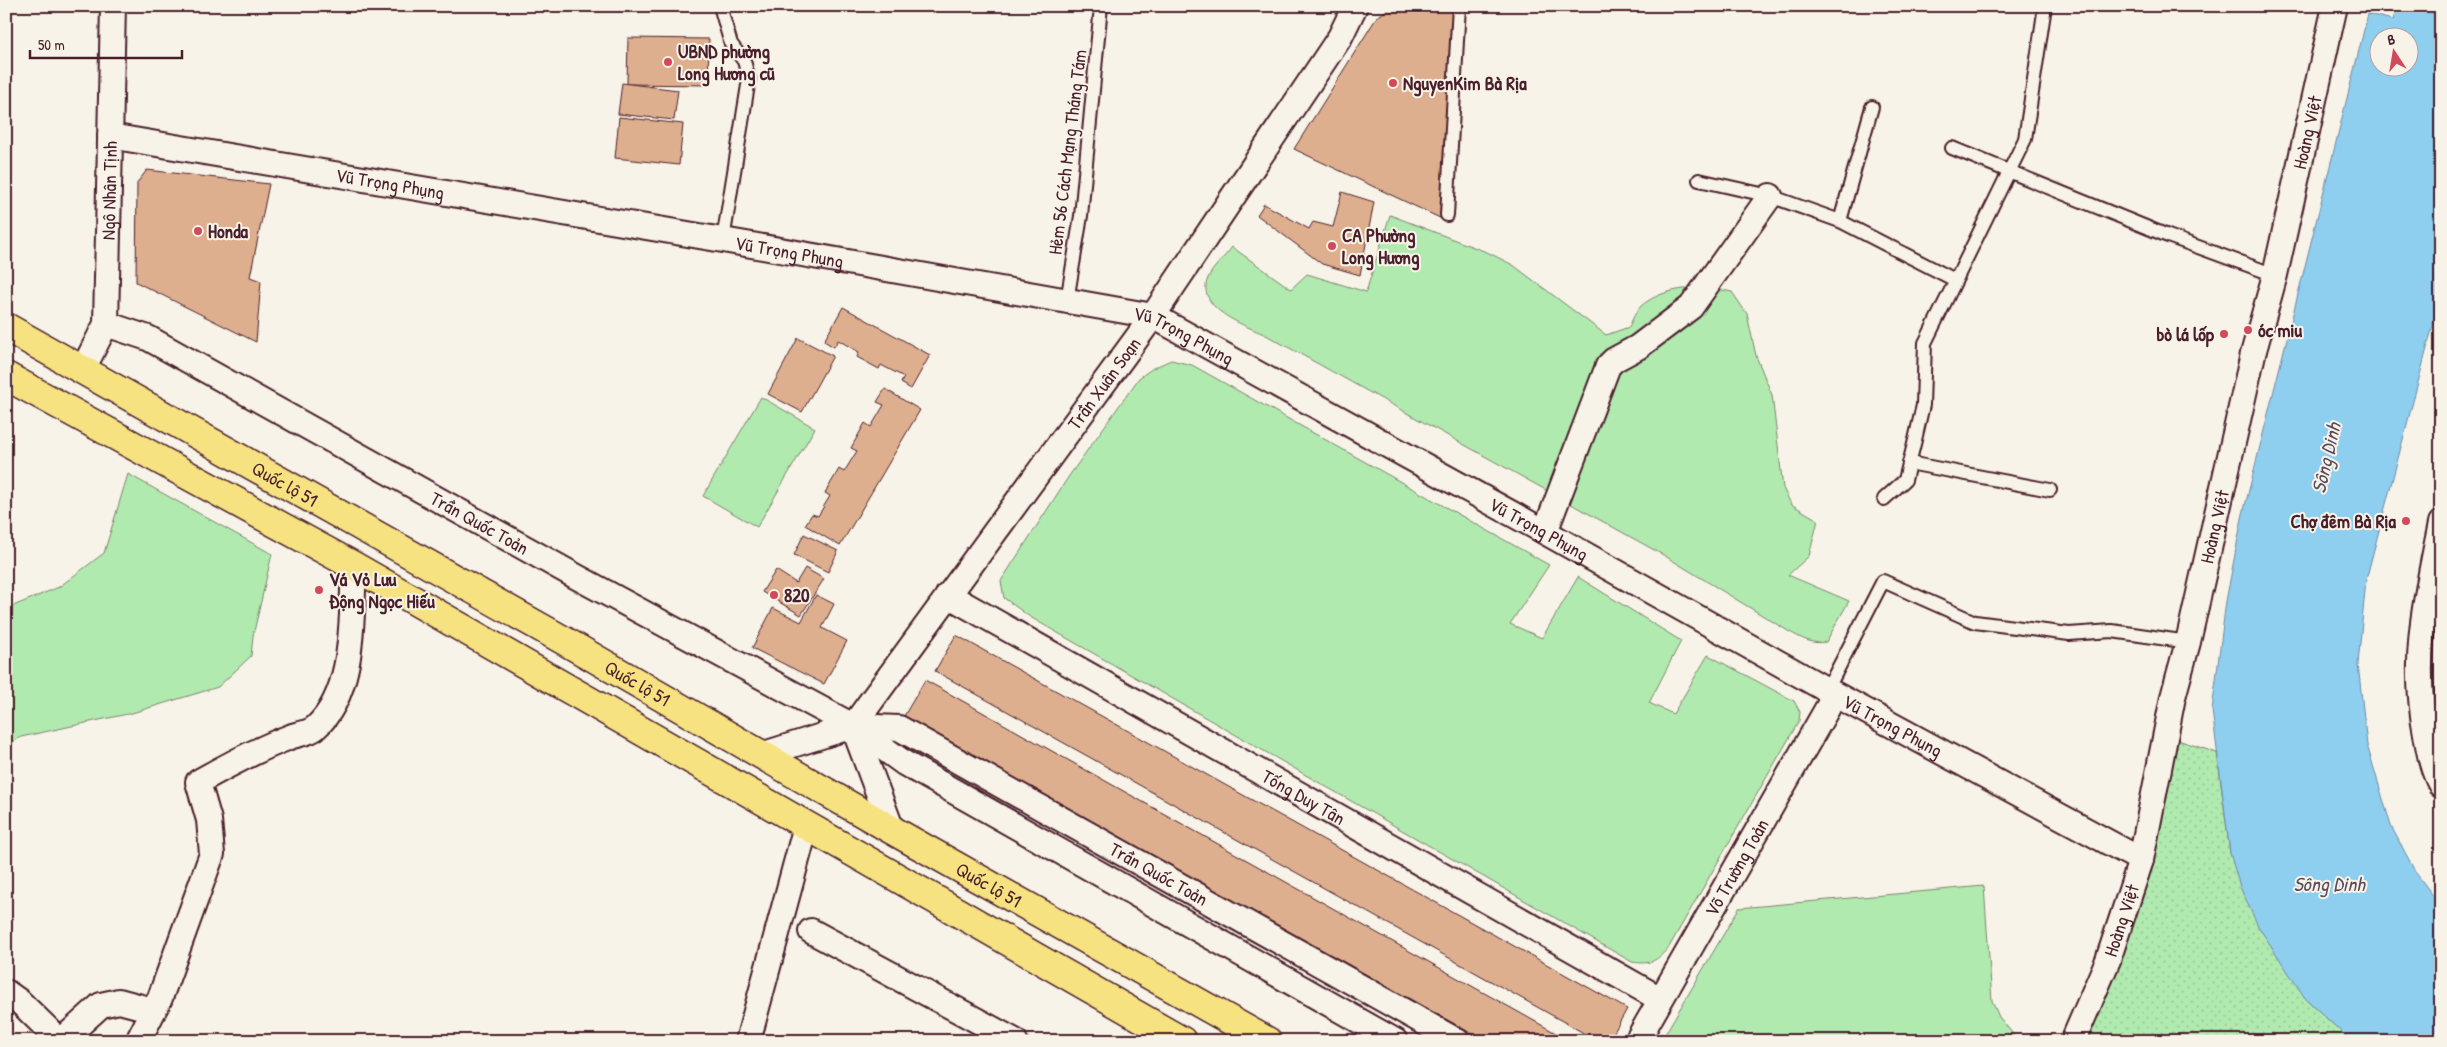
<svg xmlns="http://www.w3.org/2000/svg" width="2447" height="1047" viewBox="0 0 2447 1047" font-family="'Patrick Hand',sans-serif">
  <defs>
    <pattern id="park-dots" width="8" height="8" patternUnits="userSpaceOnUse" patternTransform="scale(1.25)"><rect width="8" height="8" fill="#b0eaaf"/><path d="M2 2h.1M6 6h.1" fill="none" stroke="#99c897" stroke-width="1.8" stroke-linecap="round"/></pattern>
  </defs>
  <rect width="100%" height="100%" fill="#f7f3e8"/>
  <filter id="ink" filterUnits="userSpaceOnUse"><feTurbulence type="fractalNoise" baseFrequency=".02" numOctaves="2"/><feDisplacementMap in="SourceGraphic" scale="10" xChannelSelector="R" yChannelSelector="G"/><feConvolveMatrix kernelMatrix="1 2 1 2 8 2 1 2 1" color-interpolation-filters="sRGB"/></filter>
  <g filter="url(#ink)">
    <!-- grass -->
    <g fill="#b0eaaf" stroke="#7d846d">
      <path d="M1390,215L1489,253L1513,265L1606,335L1629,327C1632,320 1636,311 1641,306C1664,286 1704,285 1732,292L1747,314L1756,356L1772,395L1783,488L1791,504L1818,520L1809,556L1788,575L1849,601L1826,642C1812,645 1801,638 1788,631L1665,556L1266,335C1246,326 1195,309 1208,278C1213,267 1225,257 1232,247L1291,289L1307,274L1366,292Z"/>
      <path d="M1171,360L1192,365L1549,565L1510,624L1542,638L1578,577L1681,641L1649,703L1673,714L1708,655L1794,701L1800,712L1799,721L1669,947C1657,961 1650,965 1632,962L1030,617L1004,598L1001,581L1069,476L1139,378L1153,368Z"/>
      <path d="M761,397L815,428L757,527L703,496Z"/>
      <path d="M128,474L272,554L253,636L251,656L218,687L132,713L21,737L6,745V609L59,587L104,553Z"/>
      <path d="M1984,886L1992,1001L1999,1017L2013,1034L2012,1041H1661L1739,908Z"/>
    </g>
    <!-- park -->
    <path fill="url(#park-dots)" stroke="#7d846d" d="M2178,740L2217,753L2230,853L2305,998L2351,1041H2081L2123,950L2144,894Z"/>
    <!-- water -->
    <path fill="#8eceef" stroke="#7388a1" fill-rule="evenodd" d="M2397,6H2441V295L2366,580L2358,664L2367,745L2391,826L2416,873L2441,906V1041H2351L2305,998L2258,926L2240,887L2230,853L2212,710L2226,601L2242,518L2368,14L2393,20ZM2380,38H2410V68H2380Z"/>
    <!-- building -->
    <g fill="#deaf8f" stroke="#4a1f2b">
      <path d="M1393,6H1455L1442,219L1294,149L1377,17Z"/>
      <path d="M628,38L709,39L708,85L627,84Z"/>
      <path d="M622,83L678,90L674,120L618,114Z"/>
      <path d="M619,117L683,124L679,165L615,158Z"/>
      <path d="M147,170L269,184L250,277L261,281L256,342L136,282L137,183Z"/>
      <path d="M1342,192L1374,202L1360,275L1322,264L1257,215L1264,204L1309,229L1313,222L1333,227Z"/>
      <path d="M843,307L930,355L911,389L901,383L904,377L881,365L879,369L857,357L859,352L838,340L834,347L824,341Z"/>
      <path d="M798,338L833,356L802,412L768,394Z"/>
      <path d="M885,389L920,410L840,546L805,525L812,514L818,516L830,496L825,493L839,469L844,472L857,451L851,448L865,423L871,427L884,405L877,402Z"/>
      <path d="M804,534L838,551L828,572L794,555Z"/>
      <path d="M805,568L824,579L801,615L762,592L776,570L796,583Z"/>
      <path d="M816,595L834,604L822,628L847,641L824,684L752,648L773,608L801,622Z"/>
      <path d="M956,635L1627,1009L1609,1041H1598L935,671Z"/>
      <path d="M925,680L1570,1041H1485L904,716Z"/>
    </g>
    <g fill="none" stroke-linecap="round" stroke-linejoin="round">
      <defs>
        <g id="service">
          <path d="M720,6L731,44L744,61L749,79L723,240"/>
          <path d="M1952,148L2168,236L2275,275"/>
          <path d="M1699,180L1770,196L1840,221L1955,280"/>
          <path d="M1447,215L1459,6"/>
          <path d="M1840,221L1872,107"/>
          <path d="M1067,301L1081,216L1101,6"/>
          <path d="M1909,463L2050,490"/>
          <path d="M1884,499L1905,480L1915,440L1923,405L1925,343L2025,139L2045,6"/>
          <path d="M1827,690L1883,581L1975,622L2069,634L2112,631L2188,642"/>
        </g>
        <g id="minor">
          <path id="s1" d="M110,136L723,240L1153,316L1545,532L1827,690L2141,860"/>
          <path id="s2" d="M106,324L148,338L577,577L853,726L904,763L1395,1041"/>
          <path id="s3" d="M83,369L106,324L113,6"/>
          <path d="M2441,523C2426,598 2411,658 2426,734C2429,751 2432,770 2441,785"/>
          <path d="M1545,532L1608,366L1614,360L1638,347L1691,307L1770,196"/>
          <path id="s4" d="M948,595L1660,999"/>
          <path id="s5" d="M853,726L899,728L1457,1041"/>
          <path d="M853,726L892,830"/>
          <path id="s6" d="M764,754L853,726L1153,316L1340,37L1355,6"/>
          <path d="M811,931L1015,1041"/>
          <path d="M6,992L20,1002L60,1041"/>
          <path d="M61,1041L101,1005L119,1001L153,1010"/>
          <path d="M138,1041L160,998L212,854L209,820L198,782C228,765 258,749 290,737C297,734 309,733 315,728C356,692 351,616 354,566"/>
          <path d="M748,1041L806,826"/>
          <path id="s7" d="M1637,1041L1835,695"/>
          <path id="s8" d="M2073,1041L2108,960L2141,860L2173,697L2188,642L2253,354L2275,275L2335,6"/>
        </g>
        <g id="trunk">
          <path id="s9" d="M6,327L563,640L892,830L1267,1041"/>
          <path d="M6,376L354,566L1182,1041"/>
        </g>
      </defs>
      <!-- service casing -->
      <use href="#service" stroke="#4a1f2b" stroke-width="16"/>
      <!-- minor casing -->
      <use href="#minor" stroke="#4a1f2b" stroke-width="28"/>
      <!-- trunk casing -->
      <use href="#trunk" stroke="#4a1f2b" stroke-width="31"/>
      <!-- service -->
      <use href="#service" stroke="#f7f3e8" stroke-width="12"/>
      <!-- minor -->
      <use href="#minor" stroke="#f7f3e8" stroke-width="24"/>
      <!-- trunk -->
      <use href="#trunk" stroke="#f7e281" stroke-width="28"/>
    </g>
  </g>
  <!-- markers -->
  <g fill="#d1495b" stroke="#f7f3e8" stroke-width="2">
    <circle cx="668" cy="62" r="5"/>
    <circle cx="1393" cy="83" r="5"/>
    <circle cx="198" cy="231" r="5"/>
    <circle cx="1332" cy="246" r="5"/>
    <circle cx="2248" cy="330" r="5"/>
    <circle cx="2224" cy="334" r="5"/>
    <circle cx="2406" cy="521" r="5"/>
    <circle cx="319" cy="590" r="5"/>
    <circle cx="774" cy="595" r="5"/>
  </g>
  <g text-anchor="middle" stroke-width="4" stroke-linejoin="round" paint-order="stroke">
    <!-- poi labels -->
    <g font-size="19" font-weight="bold" fill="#4a1f2b" stroke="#f7f3e8" text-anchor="start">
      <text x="678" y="58">UBND phường<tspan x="678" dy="22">Long Hương cũ</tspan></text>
      <text x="1403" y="90">NguyenKim Bà Rịa</text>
      <text x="208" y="238">Honda</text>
      <text x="1342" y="242">CA Phường<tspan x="1342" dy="22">Long Hương</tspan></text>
      <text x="2258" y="337">óc miu</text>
      <text x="2214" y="341" text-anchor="end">bò lá lốp</text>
      <text x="2396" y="528" text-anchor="end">Chợ đêm Bà Rịa</text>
      <text x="329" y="586">Vá Vỏ Lưu<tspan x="329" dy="22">Động Ngọc Hiếu</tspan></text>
      <text x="784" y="602">820</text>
    </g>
    <!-- street labels -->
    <g font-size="19" fill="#4a1f2b" stroke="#f7f3e8">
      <text dy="7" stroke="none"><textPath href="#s8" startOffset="940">Hoàng Việt</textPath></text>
      <text transform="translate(1067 152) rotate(-83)" y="7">Hẻm 56 Cách Mạng Tháng Tám</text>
      <text dy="7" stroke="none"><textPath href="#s1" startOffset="284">Vũ Trọng Phụng</textPath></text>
      <text dy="7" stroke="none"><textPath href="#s3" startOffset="184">Ngô Nhân Tịnh</textPath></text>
      <text dy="7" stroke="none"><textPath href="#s1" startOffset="689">Vũ Trọng Phụng</textPath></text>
      <text dy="7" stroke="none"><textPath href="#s1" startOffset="1094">Vũ Trọng Phụng</textPath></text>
      <text dy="7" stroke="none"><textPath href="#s6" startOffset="518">Trần Xuân Soạn</textPath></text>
      <text dy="7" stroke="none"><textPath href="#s9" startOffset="320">Quốc lộ 51</textPath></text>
      <text dy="7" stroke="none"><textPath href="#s2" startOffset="424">Trần Quốc Toản</textPath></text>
      <text dy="7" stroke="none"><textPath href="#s8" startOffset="535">Hoàng Việt</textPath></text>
      <text dy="7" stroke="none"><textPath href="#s1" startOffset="1499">Vũ Trọng Phụng</textPath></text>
      <text dy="7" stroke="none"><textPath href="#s9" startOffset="725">Quốc lộ 51</textPath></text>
      <text dy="7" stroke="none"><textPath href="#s1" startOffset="1904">Vũ Trọng Phụng</textPath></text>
      <text dy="7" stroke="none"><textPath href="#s4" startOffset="409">Tống Duy Tân</textPath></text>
      <text dy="7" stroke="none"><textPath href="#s7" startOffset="200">Võ Trường Toản</textPath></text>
      <text dy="7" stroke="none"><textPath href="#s5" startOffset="344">Trần Quốc Toản</textPath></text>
      <text dy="7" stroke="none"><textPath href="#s9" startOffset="1130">Quốc lộ 51</textPath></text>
      <text dy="7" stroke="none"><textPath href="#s8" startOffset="130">Hoàng Việt</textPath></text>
    </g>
    <!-- water labels -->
    <g font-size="20" font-style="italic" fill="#5b4b5c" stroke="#f7f3e8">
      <text transform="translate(2326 458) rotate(-77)" y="7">Sông Dinh</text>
      <text x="2329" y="891">Sông Dinh</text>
    </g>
  </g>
  <!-- margin -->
  <rect width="2447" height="1047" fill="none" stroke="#f7f3e8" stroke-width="25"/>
  <rect x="12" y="12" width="2422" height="1022" fill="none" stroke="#4a1f2b" stroke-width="2" filter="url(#ink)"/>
  <!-- north arrow -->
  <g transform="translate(2394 52) rotate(348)"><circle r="24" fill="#f7f3e8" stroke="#b29e9c"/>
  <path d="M0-4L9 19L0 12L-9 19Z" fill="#d1495b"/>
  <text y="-8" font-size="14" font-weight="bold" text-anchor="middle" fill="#4a1f2b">B</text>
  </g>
  <!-- scale -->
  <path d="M30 50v8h152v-8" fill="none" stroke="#4a1f2b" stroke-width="2.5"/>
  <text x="38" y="50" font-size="15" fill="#4a1f2b" stroke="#f7f3e8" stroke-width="4" paint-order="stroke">50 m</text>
</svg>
